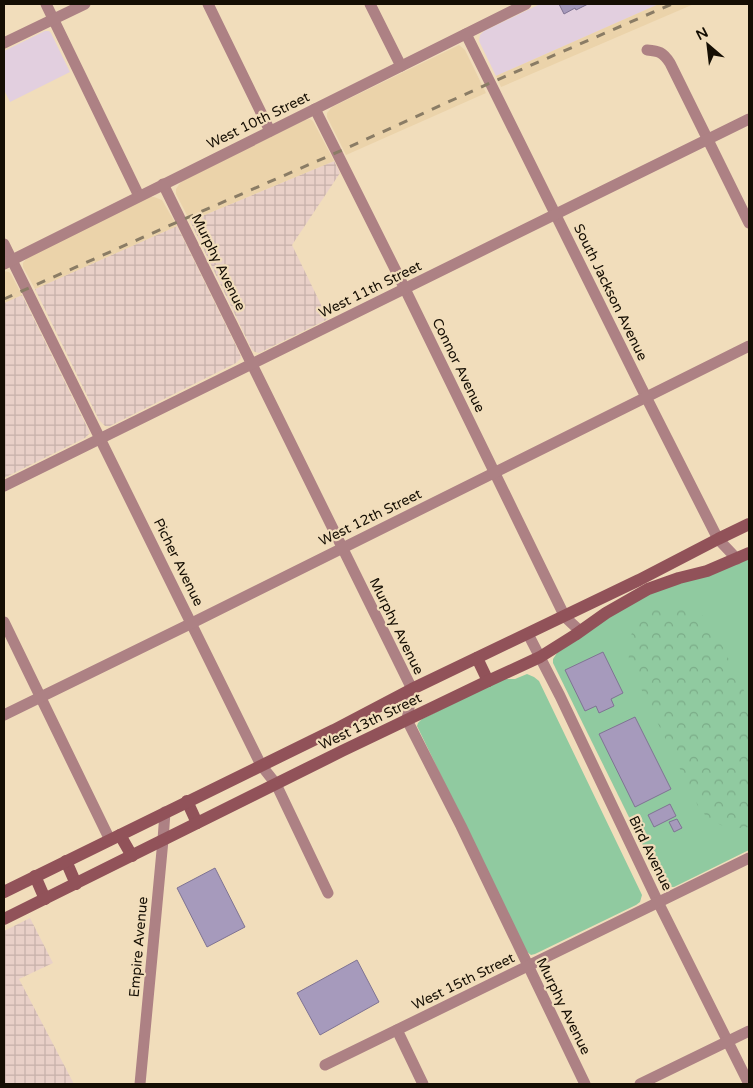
<svg xmlns="http://www.w3.org/2000/svg" width="753" height="1088" viewBox="0 0 753 1088" font-family="'Varela Round',sans-serif">
  <defs>
    <pattern id="industrial-grid" width="8" height="8" patternUnits="userSpaceOnUse" patternTransform="scale(1.25)"><rect width="8" height="8" fill="#e9d0c8"/><path d="M0 4h8M4 0v8" fill="none" stroke="#c7b1aa"/></pattern>
    <pattern id="park-crowns" width="20" height="18" patternUnits="userSpaceOnUse" patternTransform="scale(1.25)"><rect width="20" height="18" fill="#90caa0"/><path d="M2 6a3 3 0 1 1 6 0M12 15a3 3 0 1 1 6 0" fill="none" stroke="#7bac88"/></pattern>
  </defs>
  <rect width="100%" height="100%" fill="#f1ddbb"/>
  <!-- commercial -->
  <g fill="#e2cfdf">
    <path d="M540,4H659L496,76L479,41L480,35L484,31Z"/>
    <path d="M45,31H49L51,33L70,72L10,102L4,90V51Z"/>
  </g>
  <!-- industrial -->
  <g fill="url(#industrial-grid)">
    <path d="M334,161L340,173L292,245L328,319L259,353L255,352L252,350L190,221Z"/>
    <path d="M177,226L240,354L241,358L236,363L110,426H105L99,420L35,289Z"/>
    <path d="M22,295L90,433L85,438L4,478V303Z"/>
    <path d="M30,918L53,963L19,979L74,1084H4V931Z"/>
  </g>
  <!-- built -->
  <g fill="#ebd3aa">
    <path d="M659,4H694L501,87L496,76Z"/>
    <path d="M459,45L465,50L486,93L346,155L327,117V113L332,107Z"/>
    <path d="M310,119L313,121L334,161L190,221L176,194V189L180,183L184,180L305,120Z"/>
    <path d="M150,197H154L162,200L177,226L35,289L23,267V263L28,257Z"/>
    <path d="M4,271L9,272L11,274L22,295L4,303Z"/>
  </g>
  <!-- grass -->
  <g fill="#90caa0">
    <path d="M749,558V850L674,887H668L660,880L553,663V659L557,653L632,599Z"/>
    <path d="M527,674L534,677L539,681L642,895L640,902L636,905L535,954L531,955L526,951L417,726L418,723L422,719L503,679H515Z"/>
  </g>
  <!-- park -->
  <path fill="url(#park-crowns)" d="M669,605C689,604 705,613 715,631L749,701V827C729,831 711,824 699,808L630,666C624,635 637,611 669,605Z"/>
  <!-- building -->
  <g fill="#a69abc" stroke="#7f7393">
    <path d="M559,4H588L576,10L575,8L564,14Z"/>
    <path d="M603,652L623,693L611,699L614,706L599,713L596,706L585,711L565,670Z"/>
    <path d="M635,717L671,789L635,807L599,734Z"/>
    <path d="M670,804L676,816L654,827L648,815Z"/>
    <path d="M677,819L682,828L674,832L669,822Z"/>
    <path d="M215,868L245,927L207,947L177,888Z"/>
    <path d="M357,960L379,1002L320,1035L297,993Z"/>
  </g>
  <g fill="none" stroke-linecap="round" stroke-linejoin="round">
    <!-- street -->
    <g stroke="#ad8184" stroke-width="11">
      <path d="M46,4L139,196"/>
      <path d="M208,4L270,131"/>
      <path d="M370,4L401,66"/>
      <path d="M466,34L641,387L718,539L737,559"/>
      <path d="M4,43L85,4"/>
      <path d="M647,50C659,51 663,52 670,63L749,223"/>
      <path d="M315,109L405,289L565,617L580,631"/>
      <path d="M163,184L412,689L407,720L461,826L585,1084"/>
      <path d="M4,244L261,765L276,784L328,893"/>
      <path d="M4,264L526,4"/>
      <path d="M4,486L749,119"/>
      <path d="M4,622L110,840"/>
      <path d="M528,634L560,696L658,902L749,1084"/>
      <path d="M4,715L192,623L749,346"/>
      <path d="M397,1030L423,1084"/>
      <path d="M325,1065L749,858"/>
      <path d="M140,1084L163,840L165,812"/>
      <path d="M640,1084L749,1031"/>
    </g>
    <!-- secondary -->
    <g stroke="#915259" stroke-width="12">
      <path d="M477,658L488,681"/>
      <path d="M187,801L197,823"/>
      <path d="M120,835L132,856"/>
      <path d="M66,861L76,884"/>
      <path d="M35,876L45,899"/>
      <path d="M4,892L334,730L412,689L639,580L718,539L749,524"/>
      <path d="M4,919L342,751L488,681L540,657L575,635L606,613L648,589L679,578L707,571L749,553"/>
    </g>
    <!-- rail -->
    <path stroke="#8a7c65" stroke-width="3" stroke-dasharray="9 9" stroke-linecap="butt" d="M4,299L182,220L347,148L490,83L672,4"/>
  </g>
  <g text-anchor="middle" stroke-width="4.5" stroke-linejoin="round" paint-order="stroke">
    <!-- street labels -->
    <g font-size="14" fill="#150e03" stroke="#f1ddbb">
      <text transform="translate(258 120) rotate(-26)" y="5">West 10th Street</text>
      <text transform="translate(219 262) rotate(64)" y="5">Murphy Avenue</text>
      <text transform="translate(370 289) rotate(-26)" y="5">West 11th Street</text>
      <text transform="translate(611 292) rotate(64)" y="5">South Jackson Avenue</text>
      <text transform="translate(459 365) rotate(64)" y="5">Connor Avenue</text>
      <text transform="translate(370 517) rotate(-26)" y="5">West 12th Street</text>
      <text transform="translate(179 562) rotate(64)" y="5">Picher Avenue</text>
      <text transform="translate(397 626) rotate(64)" y="5">Murphy Avenue</text>
      <text transform="translate(370 721) rotate(-26)" y="5">West 13th Street</text>
      <text transform="translate(651 853) rotate(64)" y="5">Bird Avenue</text>
      <text transform="translate(138 947) rotate(-85)" y="5">Empire Avenue</text>
      <text transform="translate(463 981) rotate(-26)" y="5">West 15th Street</text>
      <text transform="translate(564 1006) rotate(64)" y="5">Murphy Avenue</text>
    </g>
  </g>
  <!-- border -->
  <rect width="753" height="1088" fill="none" stroke="#150e03" stroke-width="10"/>
  <!-- north arrow -->
  <g transform="translate(708 45) rotate(332)" stroke="#f1ddbb" stroke-width="4" paint-order="stroke">
  <path d="M0-4L9 19L0 12L-9 19Z" fill="#150e03"/>
  <text y="-8" font-size="14" font-weight="bold" text-anchor="middle" fill="#150e03">N</text>
  </g>
</svg>
